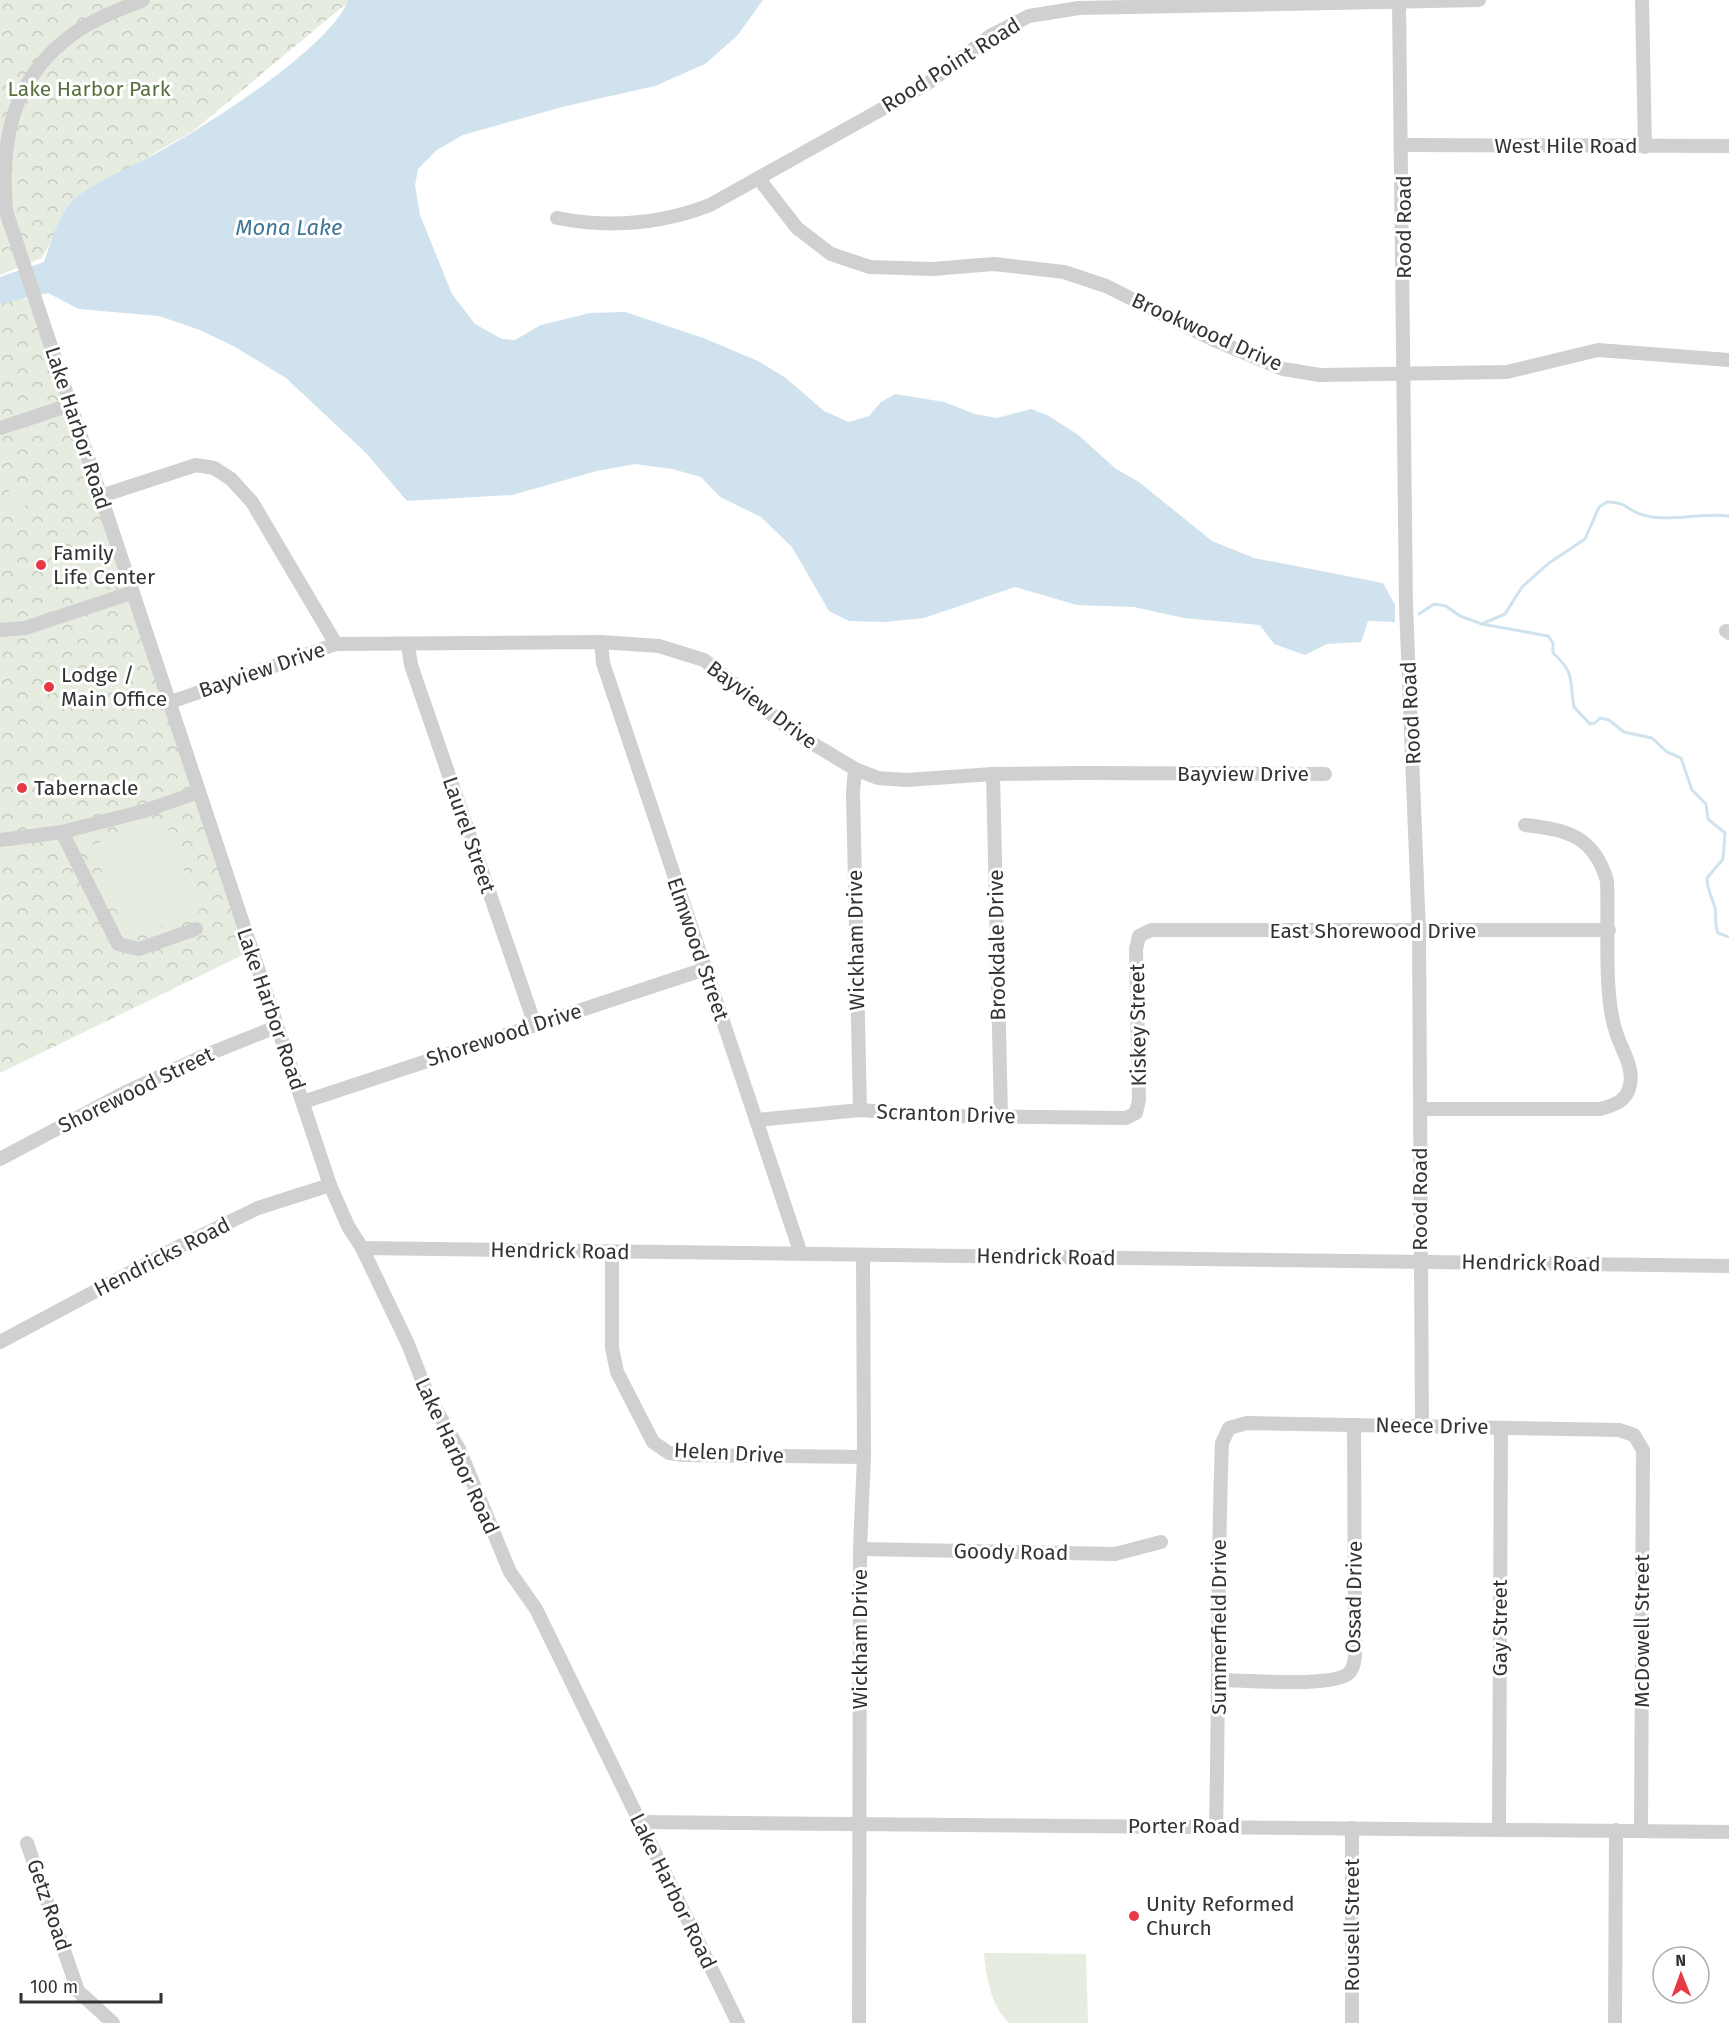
<svg xmlns="http://www.w3.org/2000/svg" width="1729" height="2023" viewBox="0 0 1729 2023" font-family="'Fira Sans',sans-serif">
  <defs>
    <pattern id="park-crowns" width="20" height="18" patternUnits="userSpaceOnUse" patternTransform="scale(1.5)"><rect width="20" height="18" fill="#e6ecdf"/><path d="M2 6a3 3 0 1 1 6 0M12 15a3 3 0 1 1 6 0" fill="none" stroke="#c6cbc0"/></pattern>
  </defs>
  <rect width="100%" height="100%" fill="#fff"/>
  <!-- park -->
  <g fill="url(#park-crowns)">
    <path d="M0,0H348L347,3L193,131L73,200L42,258L0,275Z"/>
    <path d="M14,299H35L251,951L0,1073V304Z"/>
  </g>
  <!-- pitch -->
  <g fill="#e6ecdf">
    <path d="M26,485L29,493L11,499L8,491Z"/>
    <path d="M29,495L32,503L14,509L12,500Z"/>
    <path d="M33,507L36,515L18,521L15,513Z"/>
    <path d="M164,818L199,912L127,939L92,845Z"/>
    <path d="M984,1953L1086,1954L1088,2023H1009C991,2007 986,1976 984,1953Z"/>
  </g>
  <!-- water -->
  <path fill="#cfe2ee" d="M348,0H763L737,36L705,64L655,86L562,107L463,135L437,150L418,169L415,185L420,215L452,294L475,324L502,339L515,340L541,325L590,313L625,312L706,339L758,361L786,378L824,411L849,422L869,416L881,402L895,394L944,402L975,414L997,418L1031,409L1047,415L1077,434L1116,469L1139,482L1212,541L1254,558L1383,583L1395,605V622L1368,621L1361,642L1327,644L1305,655L1274,644L1260,625L1184,618L1134,607L1077,605L1015,587L924,618L885,622L849,621L829,611L792,547L761,517L720,497L701,477L672,469L635,464L597,471L512,495L407,501L366,453L286,378L235,347L200,330L159,316L79,309L48,293L0,304V277L44,262C51,242 58,216 73,200C89,185 136,164 157,153C203,128 332,47 348,0Z"/>
  <g fill="none" stroke-linecap="round" stroke-linejoin="round">
    <!-- stream -->
    <g stroke="#cfe2ee" stroke-width="3">
      <path d="M1419,614L1434,604L1446,606L1460,616L1482,624L1548,636L1553,643V653C1576,674 1569,680 1574,707L1590,724L1595,723L1600,718L1609,720L1624,732L1652,738L1667,752L1681,758L1692,790L1706,804L1708,819L1725,833L1723,859L1707,878C1707,890 1712,897 1715,908C1717,917 1714,924 1718,933L1729,937"/>
      <path d="M1484,623L1505,614L1522,587L1549,563L1585,539L1599,507L1607,502C1624,501 1629,511 1643,515C1671,523 1700,512 1729,516"/>
    </g>
    <!-- minor -->
    <g stroke="#d0d0d0" stroke-width="14">
      <path d="M143,0C121,9 96,18 76,32C13,76 0,137 6,211L330,1185L348,1226L362,1248L408,1344L429,1398L459,1449L510,1572L536,1609L738,2023"/>
      <path d="M1642,0L1645,147"/>
      <path d="M1399,2L1406,606L1419,932L1422,1425"/>
      <path d="M1403,145L1729,146"/>
      <path d="M759,179L797,228L831,254L870,267L932,269L994,264L1064,272L1106,286L1214,340L1283,369L1320,375L1507,372L1598,350L1729,360"/>
      <path d="M557,218C609,228 661,224 710,205L927,84L990,36L1029,16L1079,8L1479,0"/>
      <path d="M0,428L70,405"/>
      <path d="M101,496L196,465L214,468L231,479L252,502L336,644"/>
      <path d="M0,630L25,628L131,593"/>
      <path d="M1726,631L1729,633"/>
      <path d="M601,642L603,663L801,1254"/>
      <path d="M408,645L411,665L535,1025"/>
      <path d="M168,703L336,644L601,642L659,646L704,660L792,731L855,769L878,778L906,780L993,774L1080,773L1325,774"/>
      <path d="M855,769L853,792L860,1110"/>
      <path d="M993,774L1001,1116"/>
      <path d="M62,832L118,944L139,949L196,929"/>
      <path d="M0,840L62,832L144,811L199,792"/>
      <path d="M303,1102L705,969"/>
      <path d="M1420,1109H1600C1615,1105 1627,1101 1630,1085C1634,1066 1621,1049 1616,1032C1603,994 1609,923 1607,881C1594,836 1568,830 1525,825"/>
      <path d="M756,1120L860,1110L945,1116L1126,1118L1136,1113L1139,1100L1136,949L1139,936L1151,930H1609"/>
      <path d="M0,1159L126,1092L201,1057L276,1027"/>
      <path d="M362,1248L1729,1266"/>
      <path d="M612,1252V1348L617,1372L653,1442L669,1453L684,1455L864,1457"/>
      <path d="M0,1342L182,1245L258,1208L330,1185"/>
      <path d="M860,1549L1115,1554L1161,1542"/>
      <path d="M1219,1680C1244,1680 1334,1688 1349,1673C1357,1664 1355,1648 1355,1636L1354,1425"/>
      <path d="M639,1822L1729,1832"/>
      <path d="M1216,1827C1219,1698 1217,1570 1222,1443L1229,1428L1247,1423L1619,1430L1634,1435L1643,1450L1641,1830"/>
      <path d="M1499,1829L1501,1428"/>
      <path d="M27,1843L78,1991L113,2023"/>
      <path d="M859,2023L860,1549L864,1457L863,1255"/>
      <path d="M1352,2023V1828"/>
      <path d="M1615,2023L1616,1830"/>
    </g>
  </g>
  <!-- markers -->
  <g fill="#e63946" stroke="#fff" stroke-width="2">
    <circle cx="41" cy="565" r="6"/>
    <circle cx="49" cy="687" r="6"/>
    <circle cx="22" cy="788" r="6"/>
    <circle cx="1134" cy="1916" r="6"/>
  </g>
  <g text-anchor="middle" stroke-width="6" stroke-linejoin="round" paint-order="stroke">
    <!-- street labels -->
    <g font-size="21" fill="#333" stroke="#fff">
      <text transform="translate(951 65) rotate(-32)" y="7">Rood Point Road</text>
      <text x="1566" y="153">West Hile Road</text>
      <text transform="translate(1404 227) rotate(-90)" y="7">Rood Road</text>
      <text transform="translate(1207 332) rotate(24)" y="7">Brookwood Drive</text>
      <text transform="translate(78 428) rotate(72)" y="7">Lake Harbor Road</text>
      <text transform="translate(262 670) rotate(-19)" y="7">Bayview Drive</text>
      <text transform="translate(762 705) rotate(37)" y="7">Bayview Drive</text>
      <text transform="translate(1411 713) rotate(-93)" y="7">Rood Road</text>
      <text x="1243" y="781">Bayview Drive</text>
      <text transform="translate(469 835) rotate(71)" y="7">Laurel Street</text>
      <text x="1373" y="938">East Shorewood Drive</text>
      <text transform="translate(856 940) rotate(-91)" y="7">Wickham Drive</text>
      <text transform="translate(997 945) rotate(-91)" y="7">Brookdale Drive</text>
      <text transform="translate(698 949) rotate(71)" y="7">Elmwood Street</text>
      <text transform="translate(271 1009) rotate(71)" y="7">Lake Harbor Road</text>
      <text transform="translate(1138 1025) rotate(-91)" y="7">Kiskey Street</text>
      <text transform="translate(504 1035) rotate(-18)" y="7">Shorewood Drive</text>
      <text transform="translate(136 1090) rotate(-26)" y="7">Shorewood Street</text>
      <text transform="translate(946 1114) rotate(2)" y="7">Scranton Drive</text>
      <text transform="translate(1420 1199) rotate(-90)" y="7">Rood Road</text>
      <text transform="translate(560 1251) rotate(1)" y="7">Hendrick Road</text>
      <text transform="translate(162 1257) rotate(-27)" y="7">Hendricks Road</text>
      <text transform="translate(1046 1257) rotate(1)" y="7">Hendrick Road</text>
      <text transform="translate(1531 1263) rotate(1)" y="7">Hendrick Road</text>
      <text transform="translate(1432 1426) rotate(1)" y="7">Neece Drive</text>
      <text transform="translate(729 1453) rotate(3)" y="7">Helen Drive</text>
      <text transform="translate(457 1456) rotate(65)" y="7">Lake Harbor Road</text>
      <text transform="translate(1011 1552) rotate(1)" y="7">Goody Road</text>
      <text transform="translate(1354 1597) rotate(-89)" y="7">Ossad Drive</text>
      <text transform="translate(1219 1627) rotate(-90)" y="7">Summerfield Drive</text>
      <text transform="translate(1500 1628) rotate(-90)" y="7">Gay Street</text>
      <text transform="translate(1642 1631) rotate(-90)" y="7">McDowell Street</text>
      <text transform="translate(860 1639) rotate(-90)" y="7">Wickham Drive</text>
      <text x="1184" y="1833">Porter Road</text>
      <text transform="translate(673 1891) rotate(64)" y="7">Lake Harbor Road</text>
      <text transform="translate(49 1905) rotate(71)" y="7">Getz Road</text>
      <text transform="translate(1352 1925) rotate(-90)" y="7">Rousell Street</text>
    </g>
    <!-- park labels -->
    <g font-size="21" fill="#56703f" stroke="#fff">
      <text x="89" y="96">Lake Harbor Park</text>
    </g>
    <!-- poi labels -->
    <g font-size="21" fill="#333" stroke="#fff" text-anchor="start">
      <text x="53" y="560">Family<tspan x="53" dy="24">Life Center</tspan></text>
      <text x="61" y="682">Lodge /<tspan x="61" dy="24">Main Office</tspan></text>
      <text x="34" y="795">Tabernacle</text>
      <text x="1146" y="1911">Unity Reformed<tspan x="1146" dy="24">Church</tspan></text>
    </g>
    <!-- water labels -->
    <g font-size="22" font-style="italic" fill="#3f7597" stroke="#fff">
      <text x="289" y="235">Mona Lake</text>
    </g>
  </g>
  <!-- north arrow -->
  <g transform="translate(1681 1975) rotate(359)"><circle r="28" fill="#ffffff" stroke="#adadad" stroke-width="1.5"/>
  <path d="M0-4.5L10 22L0 15L-10 22Z" fill="#e63946"/>
  <text y="-9" font-size="16" font-weight="bold" text-anchor="middle" fill="#333333">N</text>
  </g>
  <!-- scale -->
  <path d="M21 1993v9h140v-9" fill="none" stroke="#333333" stroke-width="3"/>
  <text x="30" y="1993" font-size="18" fill="#333333" stroke="#ffffff" stroke-width="4.5" paint-order="stroke">100 m</text>
</svg>
